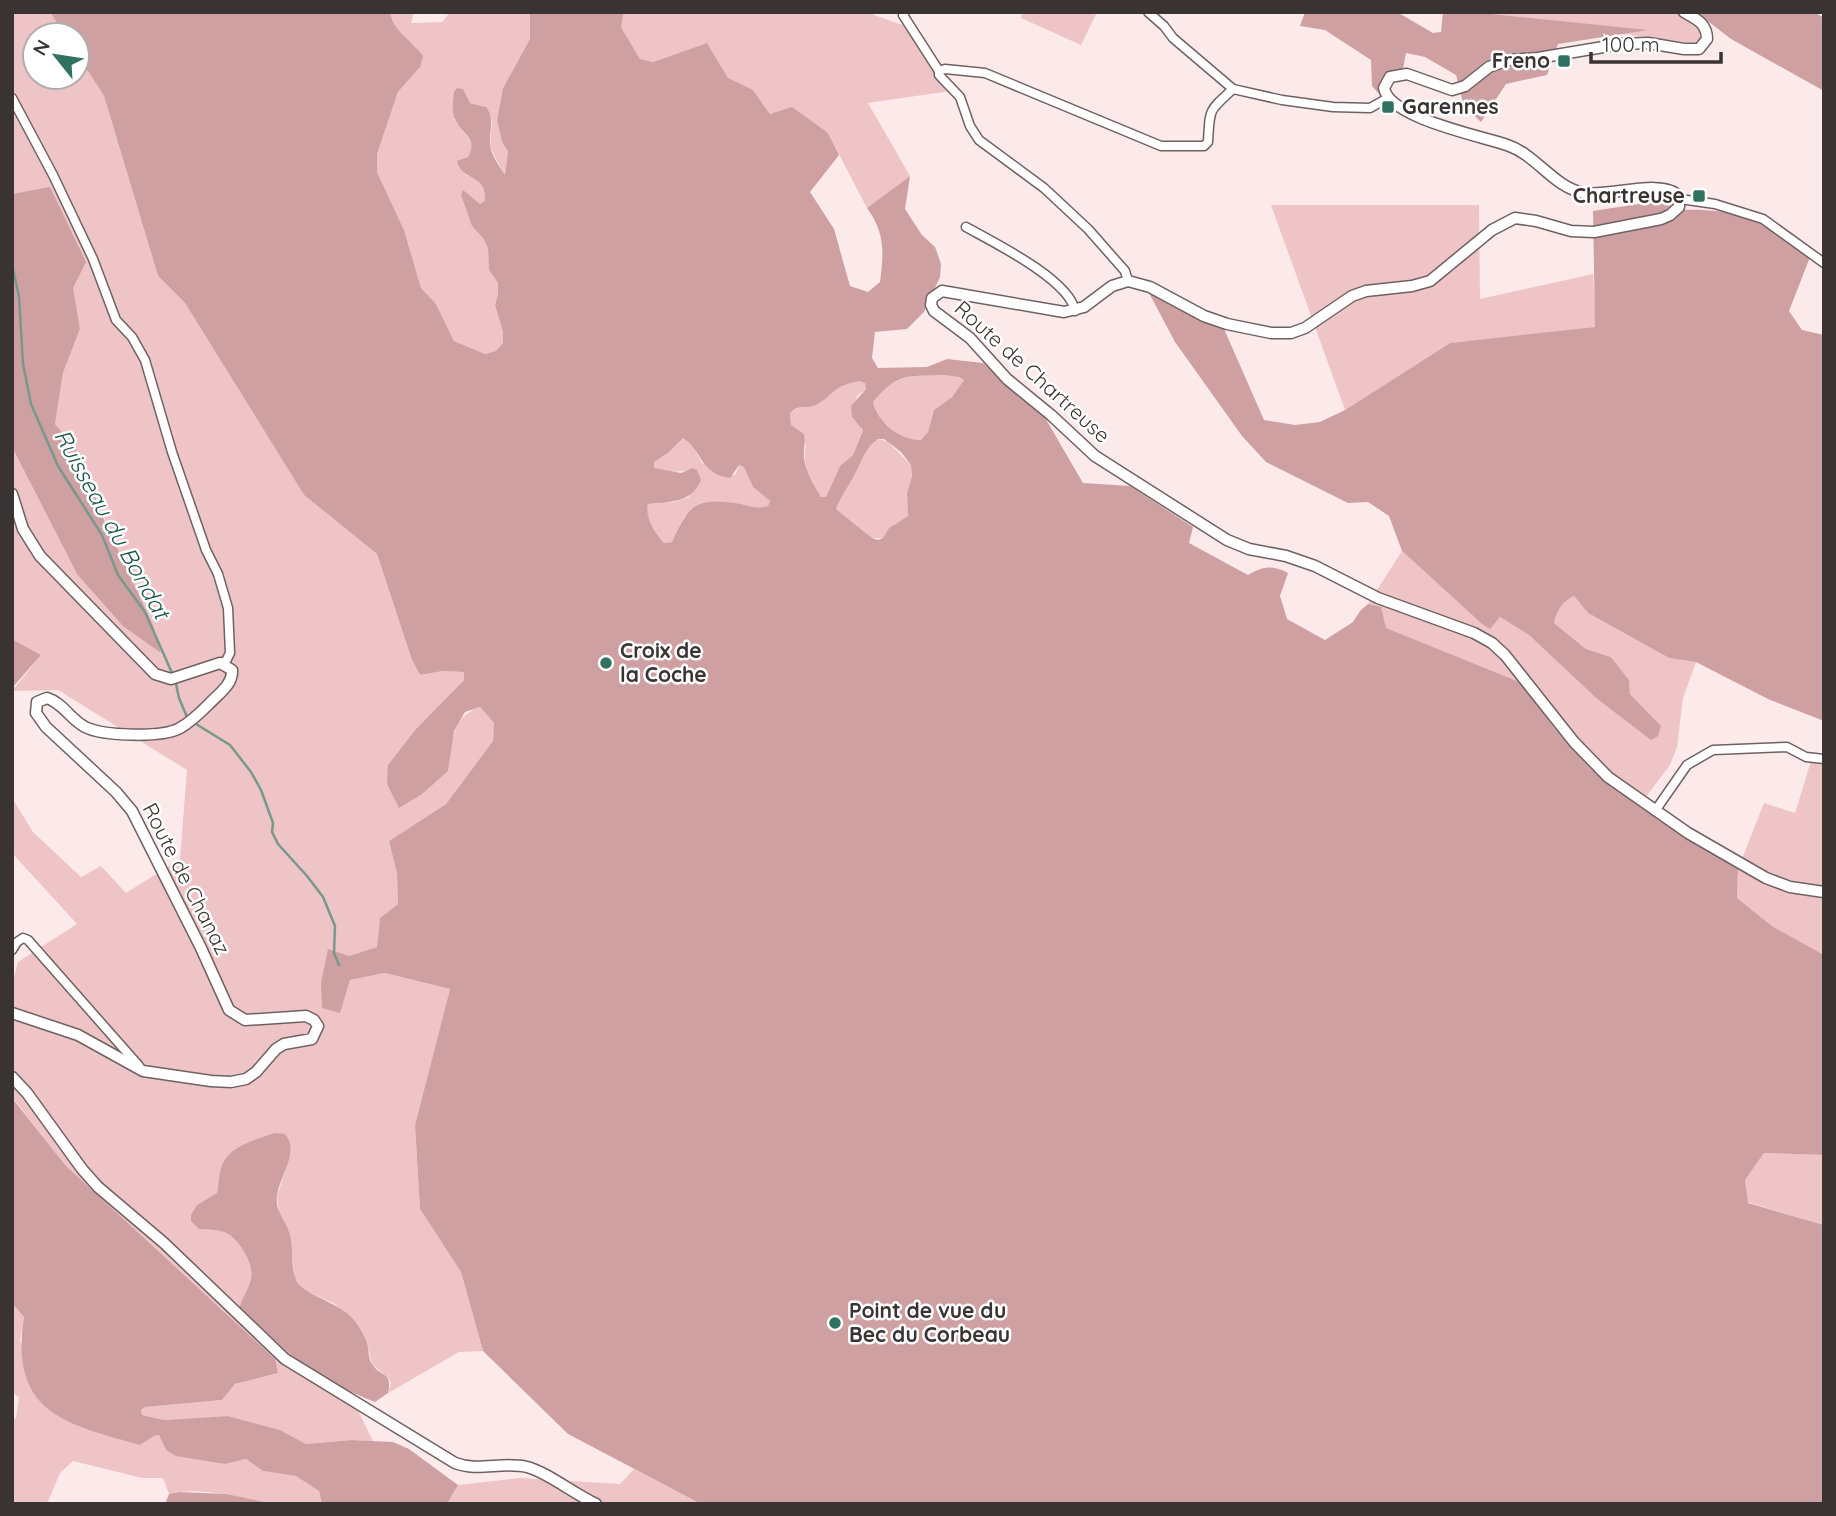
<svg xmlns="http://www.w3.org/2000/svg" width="1836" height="1516" viewBox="0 0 1836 1516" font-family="Quicksand,sans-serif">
  <rect width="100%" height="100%" fill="#fceaeb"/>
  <!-- green -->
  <g fill="#eec4c6">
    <path d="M12,12H50L65,35H35V77H77V54L104,96L158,276L185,303L304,495L377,554L412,660L420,675L443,671L464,672V680L416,729L448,771C452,743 450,718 480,707L494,723L493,741L446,804L389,841L397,874L398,904L380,918L378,947L349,956L340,1012L350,980L386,973L450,989L415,1125L420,1209L461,1272L483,1351L459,1352L388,1393L391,1383L388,1378L372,1364L367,1343L335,1304L300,1288L295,1278L288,1229L280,1218L277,1196L287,1166H222L217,1193L197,1205L199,1229C209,1230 223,1229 231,1236C242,1245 254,1265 251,1279C248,1291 241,1298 239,1310L262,1326L303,1365L349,1392L373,1441L351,1440L306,1444L280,1430L228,1416L164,1420L142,1415L141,1410L145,1407L222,1400L235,1384L278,1373L66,1166L12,1097V984L18,962L77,924L12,853V798L33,832L81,877L101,866L126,893L180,859L187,770L58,690L12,691L41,655L12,639V447L77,574L161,652L153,625L118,551L76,449L55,424L63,373L80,329L50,188L12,194Z"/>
    <path d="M390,12H414L411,23L442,22L450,12H530V39L503,88L497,120L502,142L508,151L505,176L490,147L492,122L486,107L470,103L454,119L472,143L473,148L468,157L466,175C480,181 486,185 485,202L480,204L472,226L483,238L488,248L489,270L498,283V294L495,305L503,332V343L496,351L485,354L454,341L436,304L421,288L404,230L377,172V154L398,92L420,67L416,47C403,37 394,29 390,12Z"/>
    <path d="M624,12H866L905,26L950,91L868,103L910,176L867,208L828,133L771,115L753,90L728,79L707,43L653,62L640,59L621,27Z"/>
    <path d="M1023,12H1097L1081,45L1021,18Z"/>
    <path d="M1473,12H1686L1682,18L1692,22L1702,31L1700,39L1694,43L1621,34L1644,30Z"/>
    <path d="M1271,205H1479L1480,299L1593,274L1596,327L1450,343L1345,410Z"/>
    <path d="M943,375L959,377L964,380L952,397L934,410L928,432L921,440C899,440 878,422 873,402C898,373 907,377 943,375Z"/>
    <path d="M860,380L865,383L866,389L857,396L852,417L863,429L853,455L840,466L826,497H821C812,481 801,464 806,445L791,425L790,414C797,404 806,410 816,405C836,394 831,386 860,380Z"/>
    <path d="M683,437L692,444L702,463L735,475L739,465L745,467L753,487L770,501L768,506L758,509L736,503L684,517L672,542L664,543C655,533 645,518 648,504L674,502L689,497L692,468C680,473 667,473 654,468V462L668,453Z"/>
    <path d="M878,439L888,442L911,465L912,476L907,493L908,516L889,528L883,538H872L836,509C841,495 850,485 856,472C862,460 866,447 878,439Z"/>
    <path d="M1402,551L1482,624L1500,617L1529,635L1595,697L1661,726L1630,694L1629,680L1611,657L1586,649L1554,623C1556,611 1563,601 1574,596L1588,613L1669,658L1696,662L1683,698L1677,747L1670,765L1639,806L1591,769L1554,728L1522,683L1385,628L1381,608L1368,604Z"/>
    <path d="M1811,761H1824V955L1772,926L1737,898L1738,869L1764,803L1795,813Z"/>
    <path d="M1764,1153L1824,1155V1225L1747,1202L1745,1180Z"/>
    <path d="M12,1303L24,1317L20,1341L61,1418L98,1433L140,1445L154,1436L159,1435L166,1450L225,1464L246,1459L263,1471L296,1476L319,1491L322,1504C306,1504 288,1506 272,1503C239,1498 202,1486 169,1494L163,1478H142L73,1461L60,1473L47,1504H12V1420L16,1418L19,1398L12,1391Z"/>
    <path d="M634,1469L701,1504H447L458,1485L520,1478L620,1484Z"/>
  </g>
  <!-- forest -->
  <g fill="#cfa0a2" fill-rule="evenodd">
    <path d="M50,12H390C394,33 411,39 423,56L420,67L398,92L377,154V172L404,230L421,288L436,304L454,341L485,354L496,351L503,343V332L495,305L498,294V283L489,270L488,248L483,238L472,226L461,195L463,190L480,204L485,201C487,173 463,183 457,161L468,157C478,139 465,137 456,121C451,113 453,101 454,92L457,88L463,89L470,103L486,107C495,119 489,131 490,145C491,155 500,167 505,175L508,151L502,142L497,120L503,88L530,39V12H624L621,27L640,59L653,62L707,43L728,78L753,90L770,114L792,107L828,133L839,155L810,192L834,229L850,286L868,292L880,282C884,252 885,233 867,208L910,176L905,209L922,235L935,247L941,264L940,277L924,312L907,329L875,332L872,358L878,368L927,367L947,359L983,363L1044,416L1083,483L1130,486L1193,527L1189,543L1248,575C1263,566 1273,565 1288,573L1280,596L1287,619L1325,640L1353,622L1360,611L1368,604L1381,607L1386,628L1522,683L1554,728L1591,769L1639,806L1738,869L1737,898L1772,926L1824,955V1155L1764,1153L1745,1180L1748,1203L1824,1225V1504H701L568,1434L483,1351L461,1272L420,1209L415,1125L450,989L385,973L350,980L340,1013L322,1008L321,983L328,949L349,956L377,947L380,918L398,904L397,874L389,841L446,804L493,741L494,723L480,707L465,712L454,731L448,771L422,794L399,808L387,784L388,765L416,729L464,680V672L443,671L420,675L412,660L377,554L304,495L185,303L158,276L104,96L77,54V35H65ZM943,375L959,377L964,380L952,397L934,410L928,432L921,440C900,440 878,423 873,402C899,372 906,377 943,375ZM860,381L865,383L866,389L851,406L852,417L863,430L853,455L840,466L826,497H821C814,485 806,472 804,458C803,450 806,443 804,434L791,425L790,414C797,403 806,410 816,405C836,394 831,386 860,381ZM683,438C704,452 699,473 730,478L739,465L744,467L753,487L770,501L768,506C755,510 748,505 735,503C693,498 689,506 672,542L664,543C655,533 645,518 648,504C669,502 692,503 701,480L697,470L692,468L681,473L654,468V462L668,453ZM878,439H884L901,452L911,465L912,476L907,493L908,516L889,528L883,538L878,540L872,538L836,509C841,495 850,485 856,472C862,460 866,447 878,439Z"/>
    <path d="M1305,12H1397L1433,33L1441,32L1443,12H1473L1648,30L1558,44L1547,75L1506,84L1481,122L1464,106L1456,75L1425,57L1406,53L1403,69C1387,71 1383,78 1378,93L1372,86L1371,60L1325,30L1300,26Z"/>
    <path d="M1696,12H1814L1824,18V91L1731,39Z"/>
    <path d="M50,187L86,262L73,288L80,329L63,373L55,424L76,449L105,522L153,625L161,653L123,626L77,574L12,447V194Z"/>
    <path d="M1671,199L1683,210C1741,208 1765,223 1810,257L1789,311L1802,330L1824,335V721L1768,699L1696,662L1669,658L1588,613L1574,596C1563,601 1556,611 1554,623L1586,649L1611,657L1629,680L1630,694L1661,726L1658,736L1651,740L1595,697L1529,635L1500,617L1490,629L1482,624L1402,551L1389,516L1368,502L1348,503L1266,462L1242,436L1175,342L1148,291L1224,329L1264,420L1295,425L1320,422L1345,410L1450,343L1595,327L1593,211Z"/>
    <path d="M12,639L41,655L12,688Z"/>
    <path d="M12,1098L66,1166L275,1359L278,1373L235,1384L222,1400L145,1407L141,1410L142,1415L164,1420L228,1416L280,1430L306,1444L351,1440L393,1442L409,1449L458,1485L447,1504H322L319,1491L296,1476L263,1471L246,1459L225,1464L176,1456L166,1450L159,1435L154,1436L140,1445C64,1424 9,1412 24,1317L12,1303Z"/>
    <path d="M274,1133L285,1134C300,1151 280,1176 277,1195C275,1209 283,1218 288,1229C295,1246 289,1265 297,1282C303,1293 337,1303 350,1316C357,1322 364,1335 367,1343C369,1350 368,1359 372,1364C381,1378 393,1371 388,1393L375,1402C350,1392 323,1380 302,1364C280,1346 262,1326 239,1310C241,1298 248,1291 251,1279C254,1265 242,1245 231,1236C223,1229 209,1230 199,1229L191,1221V1215L197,1205L217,1193C219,1184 219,1173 222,1165C230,1145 257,1140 274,1133Z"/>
    <path d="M179,1492L226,1494L275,1504H165L169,1494Z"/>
  </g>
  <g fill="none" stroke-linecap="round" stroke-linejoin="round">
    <!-- stream -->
    <g stroke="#78988d" stroke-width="2.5">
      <path d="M12,264L19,297L23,364L31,404L58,466L102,535L118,575L145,612L172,673"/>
      <path d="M176,684L179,698L187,717"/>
      <path d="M196,724L230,745L251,772L261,790L273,823L272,832L278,844L307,876L323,897L335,926L334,953L339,965"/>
    </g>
    <defs>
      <g id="minor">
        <path d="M905,12L903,15L939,71V75L960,97L970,126L979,140L1044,188L1088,229L1125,271L1128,281"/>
        <path d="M1148,12L1164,26L1173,38L1233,89L1282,100L1333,107L1370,108L1388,98"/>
        <path d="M939,71L945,69L985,73L1161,146H1204L1208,142C1210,108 1208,112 1233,89"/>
        <path d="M12,98L53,175L93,259L116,320L132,337L145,360L172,452L206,550L218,574L228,608L230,653L226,661L220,663"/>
        <path d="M1680,199L1715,204L1763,219L1824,263"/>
        <path d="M966,227C993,242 1070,280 1075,311"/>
        <path d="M1655,811L1687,765L1713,750L1787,747L1806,757L1824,759"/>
        <path d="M12,950L17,942L23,938L28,940L139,1066"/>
      </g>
      <g id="tertiary">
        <path d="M1684,12C1696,19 1707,23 1707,39L1699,49H1684L1648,43L1621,44L1538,58L1508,60L1489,67L1465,86L1452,90L1407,74L1390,77L1384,88C1389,118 1481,136 1507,145C1537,155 1553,187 1584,193C1609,197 1662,178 1679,196V207L1670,215L1661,219L1594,232L1571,231L1536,221L1515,218L1492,230L1430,281L1412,286L1366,291L1352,296L1305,328L1291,333H1271L1227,324L1204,316L1150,287L1128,281L1112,286L1084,307L1064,312L942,291L932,298L931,305L934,311L970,338L1007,379L1051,415L1095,456L1227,540L1249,549L1286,556L1315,566L1378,598L1474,633L1492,643L1505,655L1574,742L1608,777L1688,833L1766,878L1790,887L1824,892"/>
        <path d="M12,494L23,529L40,556L155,674L171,679L220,663L232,670C233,685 218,694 209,704C200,713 191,722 180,728C163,738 103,736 85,727C70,719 63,703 47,698L37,702L36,713L46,727L116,792L132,811L201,948L229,1010L245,1020L306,1016L314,1020L318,1026L312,1039L284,1044L276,1049L256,1072L246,1079L231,1082L211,1081L143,1071L78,1035L12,1013"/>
        <path d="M12,1077L27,1093L82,1169L98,1187L164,1243L285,1359L455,1463C478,1472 503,1461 527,1467C547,1472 574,1494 596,1504"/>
      </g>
    </defs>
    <!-- minor casing -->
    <use href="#minor" stroke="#706161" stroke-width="11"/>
    <!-- tertiary casing -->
    <use href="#tertiary" stroke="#706161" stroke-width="13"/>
    <!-- minor -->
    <use href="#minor" stroke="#fff" stroke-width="8"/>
    <!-- tertiary -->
    <use href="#tertiary" stroke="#fff" stroke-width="10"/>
  </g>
  <!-- markers -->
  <g fill="#307160" stroke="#fff" stroke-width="2.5">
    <rect x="1557" y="54" width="14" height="14" rx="3.5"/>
    <rect x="1381" y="100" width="14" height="14" rx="3.5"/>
    <rect x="1692" y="189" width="14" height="14" rx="3.5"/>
    <circle cx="606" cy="663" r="7"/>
    <circle cx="835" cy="1323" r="7"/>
  </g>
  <g text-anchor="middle" stroke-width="5" stroke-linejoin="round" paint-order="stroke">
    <!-- poi labels -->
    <g font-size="21" font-weight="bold" fill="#3a3333" stroke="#fff" text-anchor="start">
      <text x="1550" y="68" text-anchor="end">Freno</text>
      <text x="1402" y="114">Garennes</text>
      <text x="1685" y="203" text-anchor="end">Chartreuse</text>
      <text x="620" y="658">Croix de<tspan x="620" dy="24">la Coche</tspan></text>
      <text x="849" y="1318">Point de vue du<tspan x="849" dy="24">Bec du Corbeau</tspan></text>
    </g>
    <!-- street labels -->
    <g font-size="21" fill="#3a3333" stroke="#fff">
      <text transform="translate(1032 372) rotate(42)" y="7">Route de Chartreuse</text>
      <text transform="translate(186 879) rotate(63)" y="7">Route de Chanaz</text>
    </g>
    <!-- water labels -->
    <g font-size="23" font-style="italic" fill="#185748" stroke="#fff">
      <text transform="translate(112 524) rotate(61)" y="8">Ruisseau du Bondat</text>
    </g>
  </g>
  <!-- border -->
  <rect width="1836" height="1516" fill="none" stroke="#3a3333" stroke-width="28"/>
  <!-- north arrow -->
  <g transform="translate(56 56) rotate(300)"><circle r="33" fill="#ffffff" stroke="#b0adad" stroke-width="2"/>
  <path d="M0-5L12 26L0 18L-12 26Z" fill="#307160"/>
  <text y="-10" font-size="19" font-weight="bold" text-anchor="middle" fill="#3a3333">N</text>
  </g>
  <!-- scale -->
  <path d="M1591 52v10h130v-10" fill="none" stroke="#3a3333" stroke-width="3.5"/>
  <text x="1602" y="52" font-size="21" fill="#3a3333" stroke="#ffffff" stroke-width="5" paint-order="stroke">100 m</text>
</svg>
